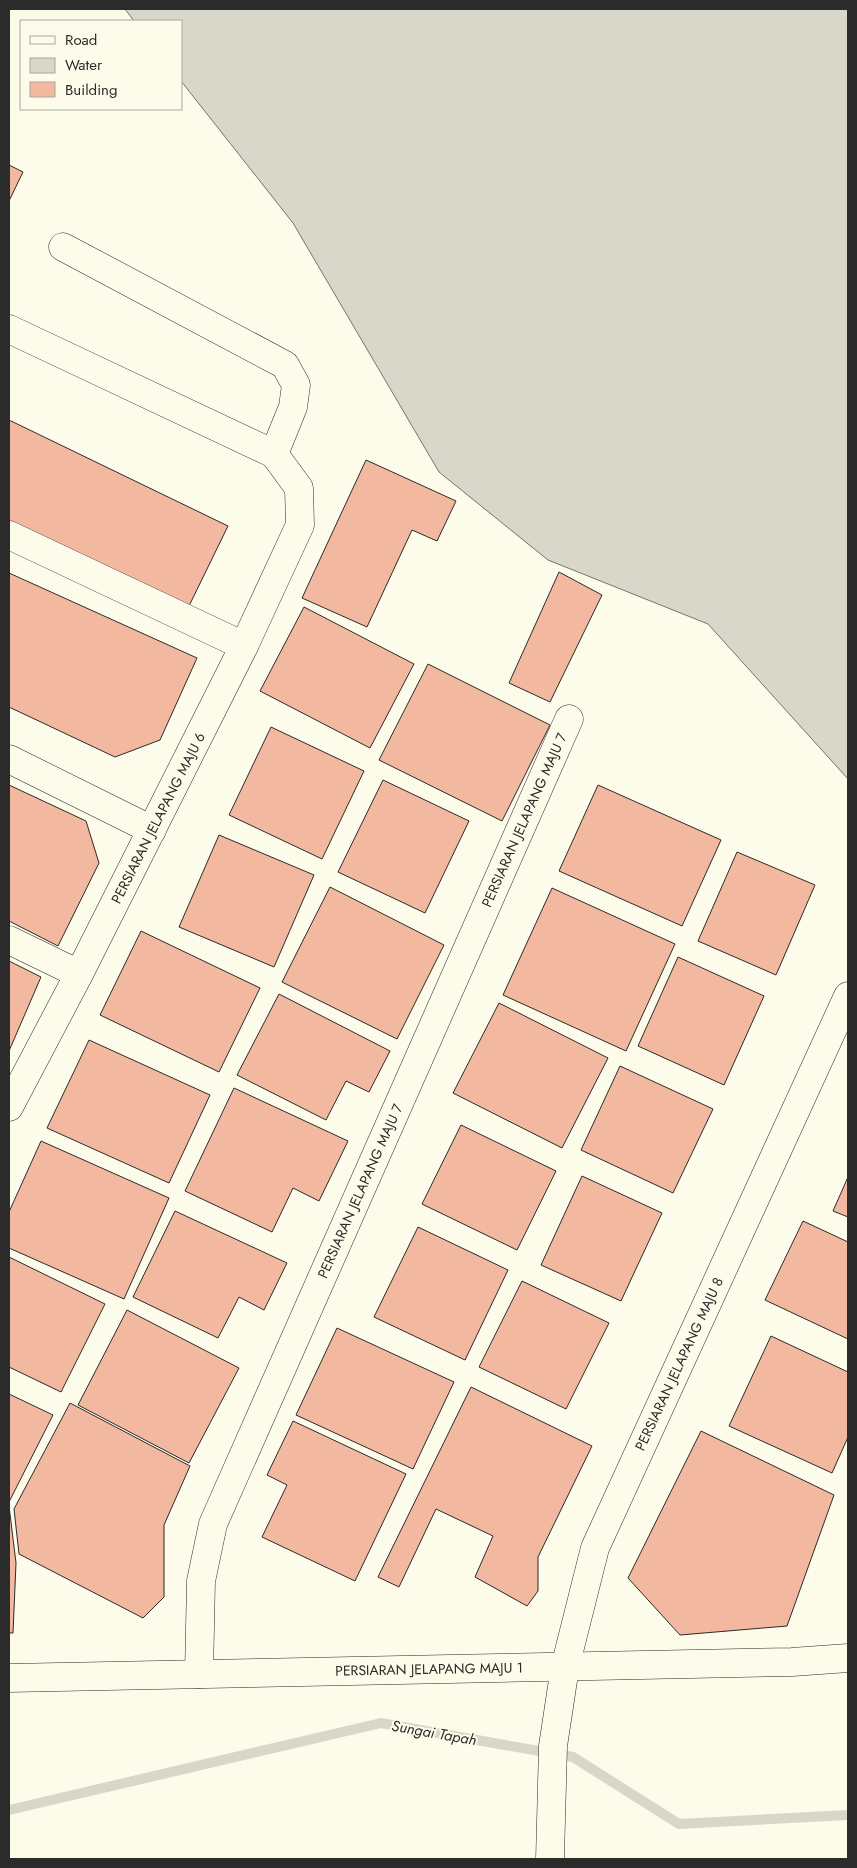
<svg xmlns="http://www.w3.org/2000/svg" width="857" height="1868" viewBox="0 0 857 1868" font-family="Jost,sans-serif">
  <rect width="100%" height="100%" fill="#fdfbea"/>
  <!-- water -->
  <path fill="#d8d7c9" stroke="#74746e" d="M125,9H848V779L708,624L548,560L439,472L293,223L181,81V21H134Z"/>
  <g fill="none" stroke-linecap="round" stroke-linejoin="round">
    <!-- stream -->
    <path stroke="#d8d7c9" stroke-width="10" d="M9,1810L381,1723L573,1757L679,1824L848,1815"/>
  </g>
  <!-- building -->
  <g fill="#f2b8a0" stroke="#2b2b2b">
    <path d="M9,165L23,172L9,201Z"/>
    <path d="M9,420L228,526L188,608L9,521Z"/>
    <path d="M366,460L456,501L437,541L412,530L367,627L302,598Z"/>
    <path d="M559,572L602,595L550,702L509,683Z"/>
    <path d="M9,573L197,658L160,740L115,757L9,707Z"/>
    <path d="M304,607L414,664L370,748L260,691Z"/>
    <path d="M428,664L550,725L502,821L379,760Z"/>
    <path d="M271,727L364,771L322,859L229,815Z"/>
    <path d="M383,780L469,821L425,913L338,872Z"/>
    <path d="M9,785L86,821L99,863L58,946L9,921Z"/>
    <path d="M598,785L721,840L682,926L559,871Z"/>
    <path d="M219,835L314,875L274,967L179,927Z"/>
    <path d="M737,852L815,885L776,975L698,941Z"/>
    <path d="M330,887L444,945L397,1039L282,982Z"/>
    <path d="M552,888L675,944L626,1051L503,995Z"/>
    <path d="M141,931L260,988L219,1072L100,1015Z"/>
    <path d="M678,957L764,996L724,1085L638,1046Z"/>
    <path d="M9,961L41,977L9,1051Z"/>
    <path d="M279,994L390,1051L369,1092L346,1081L326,1120L237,1075Z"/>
    <path d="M499,1003L608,1058L562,1148L453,1093Z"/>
    <path d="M89,1040L210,1095L169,1183L47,1128Z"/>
    <path d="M620,1066L713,1109L673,1193L581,1150Z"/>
    <path d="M234,1088L348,1141L319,1201L293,1188L272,1232L185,1191Z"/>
    <path d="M461,1125L556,1171L517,1250L422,1204Z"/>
    <path d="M41,1141L169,1198L124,1299L9,1248V1212Z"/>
    <path d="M582,1176L662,1213L621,1301L541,1265Z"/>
    <path d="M848,1177V1217L833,1211Z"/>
    <path d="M175,1211L287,1263L264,1310L239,1297L218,1338L133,1297Z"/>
    <path d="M803,1221L848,1242V1339L765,1300Z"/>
    <path d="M418,1227L508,1270L465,1360L374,1317Z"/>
    <path d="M9,1257L105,1304L61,1392L9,1367Z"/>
    <path d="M522,1281L609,1323L566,1409L479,1367Z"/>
    <path d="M127,1310L239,1368L189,1463L78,1405Z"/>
    <path d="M337,1328L454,1382L413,1469L296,1415Z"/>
    <path d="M771,1336L848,1372V1437L832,1473L729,1426Z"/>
    <path d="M471,1387L592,1446L538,1557V1591L527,1606L475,1577L493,1536L436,1509L399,1587L378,1577Z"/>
    <path d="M9,1394L53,1415L9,1502Z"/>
    <path d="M70,1403L190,1466L164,1525V1597L143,1618L19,1554L14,1509Z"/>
    <path d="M293,1421L406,1474L355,1581L262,1537L287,1485L267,1475Z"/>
    <path d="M701,1431L834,1495L787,1626L680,1635L628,1578Z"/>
    <path d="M9,1506L16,1563L13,1633H9Z"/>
  </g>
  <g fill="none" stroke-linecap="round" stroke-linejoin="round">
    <defs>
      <g id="minor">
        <path d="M63,247L285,365L296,385L293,407L274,454"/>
        <path d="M9,329L274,454L299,488L300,525L244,646L79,974L9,1107"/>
        <path d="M9,535L244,646"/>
        <path d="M9,759L152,830"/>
        <path d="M9,940L79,974"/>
        <path d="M199,1674L201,1581L213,1524L569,719"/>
        <path d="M9,1678L792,1662L848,1658"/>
        <path d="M550,1859L553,1746L565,1667L595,1548L848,996"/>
      </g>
    </defs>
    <!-- minor casing -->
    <use href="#minor" stroke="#2b2b2b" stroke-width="29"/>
    <!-- minor -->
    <use href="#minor" stroke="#fdfbea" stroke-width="28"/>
  </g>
  <g text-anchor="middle" stroke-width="4" stroke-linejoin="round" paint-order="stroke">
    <!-- street labels -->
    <g font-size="14" fill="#2b2b2b" stroke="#fdfbea">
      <text transform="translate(158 818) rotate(-63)" y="5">PERSIARAN JELAPANG MAJU 6</text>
      <text transform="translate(524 820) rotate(-66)" y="5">PERSIARAN JELAPANG MAJU 7</text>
      <text transform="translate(360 1191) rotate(-66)" y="5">PERSIARAN JELAPANG MAJU 7</text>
      <text transform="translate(679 1364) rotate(-65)" y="5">PERSIARAN JELAPANG MAJU 8</text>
      <text transform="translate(429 1669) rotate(-1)" y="5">PERSIARAN JELAPANG MAJU 1</text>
    </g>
    <!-- water labels -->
    <g font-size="15" font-style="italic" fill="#2b2b2b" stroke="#fdfbea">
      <text transform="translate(434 1733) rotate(10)" y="5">Sungai Tapah</text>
    </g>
  </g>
  <!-- border -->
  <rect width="857" height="1868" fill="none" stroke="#2b2b2b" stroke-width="20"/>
  <!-- legend -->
  <rect x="20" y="20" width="162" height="90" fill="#fdfbea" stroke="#a9a89e"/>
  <rect x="30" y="36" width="25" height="8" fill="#fdfbea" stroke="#a9a89e"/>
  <text x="65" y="45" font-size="15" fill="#2b2b2b">Road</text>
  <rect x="30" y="58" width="25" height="15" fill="#d8d7c9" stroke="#a9a89e"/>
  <text x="65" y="70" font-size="15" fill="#2b2b2b">Water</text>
  <rect x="30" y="82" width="25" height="15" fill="#f2b8a0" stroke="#a9a89e"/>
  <text x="65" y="95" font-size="15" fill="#2b2b2b">Building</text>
</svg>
